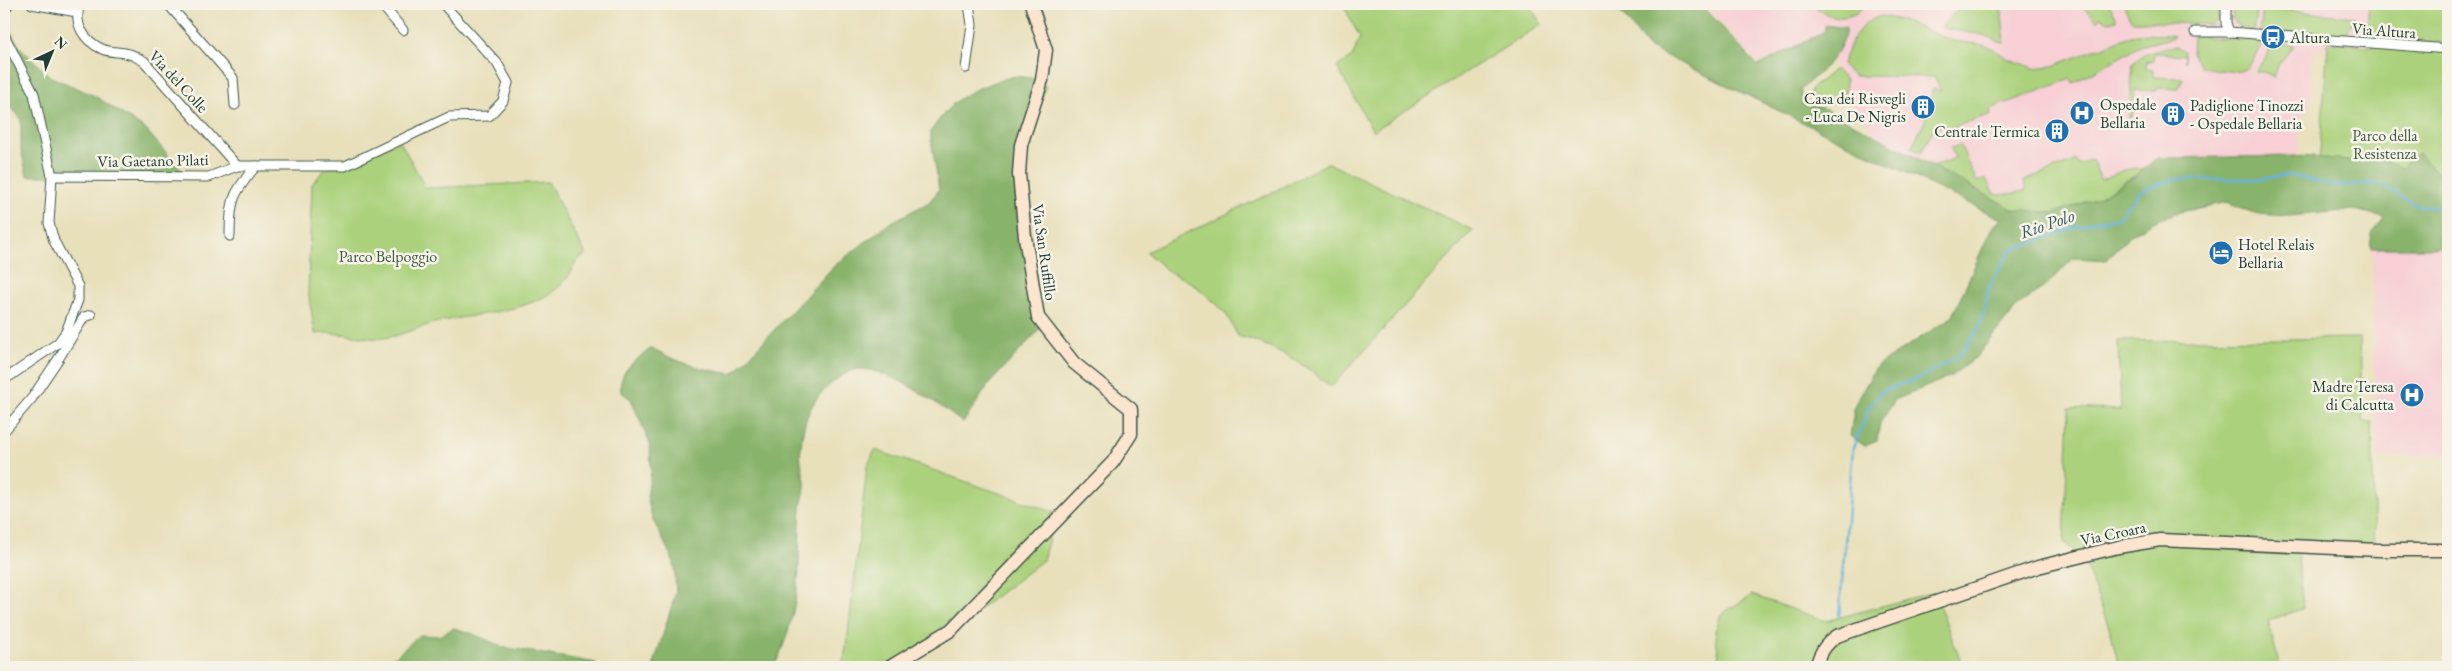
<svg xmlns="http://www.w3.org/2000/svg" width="2452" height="671" viewBox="0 0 2452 671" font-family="'EB Garamond',serif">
  <rect width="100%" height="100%" fill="#f7f3e8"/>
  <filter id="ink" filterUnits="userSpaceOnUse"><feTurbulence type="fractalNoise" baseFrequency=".02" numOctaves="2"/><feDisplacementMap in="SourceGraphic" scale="10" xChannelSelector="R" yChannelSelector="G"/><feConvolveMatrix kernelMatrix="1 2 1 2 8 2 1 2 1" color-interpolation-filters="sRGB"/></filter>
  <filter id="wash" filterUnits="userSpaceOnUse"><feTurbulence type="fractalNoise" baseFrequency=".0096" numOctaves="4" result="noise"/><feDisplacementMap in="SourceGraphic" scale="20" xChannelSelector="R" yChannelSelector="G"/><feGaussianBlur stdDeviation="1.12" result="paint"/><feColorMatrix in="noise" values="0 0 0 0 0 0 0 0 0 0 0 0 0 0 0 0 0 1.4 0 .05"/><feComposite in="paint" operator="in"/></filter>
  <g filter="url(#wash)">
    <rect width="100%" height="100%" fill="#e8e0bb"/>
    <!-- built -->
    <g fill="#f7cfd4">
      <path d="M1704,4H2389L2384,53L2313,49L2310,106L2299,120L2298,156L2157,158L2136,176L2012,209L1878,137L1841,90L1825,31L1758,64Z"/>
      <path d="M2372,248H2448V453L2377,458Z"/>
    </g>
    <!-- green -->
    <g fill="#abd17b" stroke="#658758">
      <path d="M1343,4H1528L1542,24L1373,131L1337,67L1352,57L1360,38Z"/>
      <path d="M1813,4H1865C1853,23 1827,20 1813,4Z"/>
      <path d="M1963,4H2001L2005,43L1983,35L1942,28V26Z"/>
      <path d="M2080,4H2109L2116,16V20L2109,22L2100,17L2097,21Z"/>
      <path d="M2123,4H2220L2218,19L2212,25L2133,21L2128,14Z"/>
      <path d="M2233,4H2249V6L2258,7L2254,32L2237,25L2232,18Z"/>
      <path d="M2369,4H2448V43L2366,38Z"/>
      <path d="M2263,8L2355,17L2345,37L2260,31Z"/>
      <path d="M1881,16L1902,20L1953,41L1979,44L1992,48L2007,58L2034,68L2053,66L2136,34L2171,35L2175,37L2140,46L2073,83L2071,79L1990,109L1991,114L1954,127L1942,126L1933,130L1921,153L1911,148L1925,121L1933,89L1941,91L1935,77L1853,76L1842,64C1850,44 1858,22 1881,16Z"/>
      <path d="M2193,36L2262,41C2247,81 2239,72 2201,67L2192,54Z"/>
      <path d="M2271,43L2295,45L2279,63L2274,77L2264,72H2255L2267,57Z"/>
      <path d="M2328,43L2448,51V224L2318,176Z"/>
      <path d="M2173,46H2177L2184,51L2185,62L2184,55L2154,53L2153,62L2146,61V68L2153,69V77L2183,78L2178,89L2158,88L2156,91L2135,90L2132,117H2129L2133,63L2144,54Z"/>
      <path d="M1835,69L1846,80L1845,96C1835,107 1811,109 1810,90Z"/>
      <path d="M400,141L426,188L548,182L586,255C574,260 574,268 567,278C559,289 545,297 533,302C504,313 473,315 443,321C423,325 404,335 384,338C361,340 339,330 315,334L308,291L312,184L324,170Z"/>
      <path d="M1960,145L1977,182L1986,179L1993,193L1999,195L2016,193L2026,190L2024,181L2076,160L2078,165L2092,159L2101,180C2113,175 2131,164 2144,170L2098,198L2054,213L2012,209L1933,167L1955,158L1951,148Z"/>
      <path d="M1328,163L1473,230L1331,387C1300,361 1277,347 1238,336L1226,314L1213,301L1192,283L1169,272L1146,252L1269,194Z"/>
      <path d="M2360,338L2363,422H2372L2375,550L2297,548L2303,609L2268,620L2280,667H2119L2111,633L2083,558L2064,543L2069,408L2121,410L2118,341Z"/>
      <path d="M875,450L1056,513L1043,560L966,620L898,667H842L847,643L867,467Z"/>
      <path d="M1934,592L1963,667H1694L1719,657L1715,631L1721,614L1752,595L1826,621Z"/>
    </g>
    <!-- forest -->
    <g fill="#88b36b" stroke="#547850">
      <path d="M4,4H13L11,11V32L20,47L37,64L51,77L95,96L145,129L187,176H27L21,149V119L12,108H4Z"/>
      <path d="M1614,4H1701L1758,66L1825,31V25L1846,28C1843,57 1818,72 1800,91L1806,104L1826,109L2012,209L2054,213L2098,198L2136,176L2157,158L2298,156L2351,160L2369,153L2401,168L2418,153L2440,175H2448V248H2372L2371,234L2385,217L2354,210L2289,216L2256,214L2227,202L2176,213L2153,222L2131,235L2106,260L2074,258L2047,285L2017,306L1976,357L1951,376L1895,400L1880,423L1877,441L1865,446L1850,436L1855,404L1877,366L1952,317L1991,229L2001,219L1648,47Z"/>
      <path d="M1015,76L1032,78L1046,86L1020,162L1041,328L989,384L963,423C941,406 882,362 853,370C845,373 836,379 830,385C810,401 803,422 801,448C799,460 803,469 805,481C806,490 802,499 801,508C799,528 800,548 799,568C797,603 789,636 774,667H653L676,592L674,562L652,518L647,496L651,472L650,444L631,399L621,392C618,370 636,360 652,348C677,363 705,370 733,374L834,266L890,223L929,202L939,190L930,132C939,120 948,107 959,99C972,89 999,80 1015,76Z"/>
      <path d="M454,628L473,634L503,647L597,663L593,667H367L396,656L420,635L439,636Z"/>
    </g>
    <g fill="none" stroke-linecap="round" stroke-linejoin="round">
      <!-- stream -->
      <path stroke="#63b2dd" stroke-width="2.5" d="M1839,617L1853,448L1870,405L1883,390L1918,379L1960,355L1979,328L1991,282L2011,250L2091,222L2118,218L2139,192L2174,179H2260L2290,175L2334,186L2379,183L2416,205L2448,209"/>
    </g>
  </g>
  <g filter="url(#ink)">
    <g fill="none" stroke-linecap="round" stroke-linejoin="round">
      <defs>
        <g id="street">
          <path d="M32,4L77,12"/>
          <path d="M80,4C73,23 83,40 102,49C110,53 121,51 129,54C134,55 139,59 144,61L237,166"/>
          <path d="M168,4L233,78L235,105"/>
          <path d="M381,4L403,30"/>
          <path d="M2226,4V23L2229,32"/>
          <path d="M4,12L8,4"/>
          <path d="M2195,32H2229L2448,49"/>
          <path d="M4,35L34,94L52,176L49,223L54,241L78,286V300L66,332L58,343L4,380"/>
          <path d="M966,68L972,25L969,4"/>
          <path d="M52,176L209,177L237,166H345L449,117L489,116L503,101L508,83L497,63L443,4"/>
          <path d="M230,236C230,200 233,193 256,166"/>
          <path d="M4,431L32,398L59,358L84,317L91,315"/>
        </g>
        <g id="secondary">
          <path d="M890,667L951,630L1113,462L1131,434V409L1074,363L1038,317L1025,237L1019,174L1021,145L1042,80L1046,50L1031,4"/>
          <path d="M1816,667C1820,653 1825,644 1837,636L2038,567L2118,547L2160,540L2379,550H2448"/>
        </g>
      </defs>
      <!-- street casing -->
      <use href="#street" stroke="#3d5548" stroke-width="11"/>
      <!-- secondary casing -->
      <use href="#secondary" stroke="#3d5548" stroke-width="15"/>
      <!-- street -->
      <use href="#street" stroke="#fff" stroke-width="9"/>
      <!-- secondary -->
      <use href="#secondary" stroke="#fce5cf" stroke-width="12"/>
    </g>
  </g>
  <!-- icons -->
  <defs>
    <symbol id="bus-disc" viewBox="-11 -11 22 22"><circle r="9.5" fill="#1f6fb2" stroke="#f7f3e8"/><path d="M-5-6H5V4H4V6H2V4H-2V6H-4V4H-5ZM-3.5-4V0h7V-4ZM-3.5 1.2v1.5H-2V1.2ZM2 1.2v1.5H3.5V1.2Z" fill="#fff"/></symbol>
    <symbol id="building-disc" viewBox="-11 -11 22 22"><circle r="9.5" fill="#1f6fb2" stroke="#f7f3e8"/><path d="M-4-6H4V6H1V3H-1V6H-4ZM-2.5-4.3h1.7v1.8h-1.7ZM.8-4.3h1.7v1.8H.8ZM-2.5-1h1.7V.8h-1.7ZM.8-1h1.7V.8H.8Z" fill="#fff"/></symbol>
    <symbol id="hospital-disc" viewBox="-11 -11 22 22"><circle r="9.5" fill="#1f6fb2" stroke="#f7f3e8"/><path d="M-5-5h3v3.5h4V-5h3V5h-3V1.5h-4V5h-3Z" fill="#fff"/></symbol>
    <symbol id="hotel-disc" viewBox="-11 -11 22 22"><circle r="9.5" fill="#1f6fb2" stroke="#f7f3e8"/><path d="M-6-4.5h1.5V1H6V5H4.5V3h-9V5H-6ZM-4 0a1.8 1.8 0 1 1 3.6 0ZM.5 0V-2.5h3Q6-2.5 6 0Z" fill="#fff"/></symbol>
  </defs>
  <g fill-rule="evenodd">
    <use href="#bus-disc" x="2259" y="23" width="28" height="28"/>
    <use href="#building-disc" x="1909" y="93" width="28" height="28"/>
    <use href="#hospital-disc" x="2068" y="99" width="28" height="28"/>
    <use href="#building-disc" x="2159" y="100" width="28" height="28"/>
    <use href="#building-disc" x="2043" y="117" width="28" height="28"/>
    <use href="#hotel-disc" x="2207" y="239" width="28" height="28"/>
    <use href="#hospital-disc" x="2398" y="381" width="28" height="28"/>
  </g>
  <g text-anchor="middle" stroke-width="5" stroke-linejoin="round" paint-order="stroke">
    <!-- street labels -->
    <g font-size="16" fill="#1f3d34" stroke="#f7f3e8">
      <text transform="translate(2384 30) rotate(4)" y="6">Via Altura</text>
      <text transform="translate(179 81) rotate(47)" y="6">Via del Colle</text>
      <text transform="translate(153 160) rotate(-1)" y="6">Via Gaetano Pilati</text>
      <text transform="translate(1045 252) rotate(82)" y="6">Via San Ruffillo</text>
      <text transform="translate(2113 533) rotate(-12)" y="6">Via Croara</text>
    </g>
    <!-- poi labels -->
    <g font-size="16" fill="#1f3d34" stroke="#f7f3e8" text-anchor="start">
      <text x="2290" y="43">Altura</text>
      <text x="1906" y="104" text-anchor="end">Casa dei Risvegli<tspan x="1906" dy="18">- Luca De Nigris</tspan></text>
      <text x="2100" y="110">Ospedale<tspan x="2100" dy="18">Bellaria</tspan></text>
      <text x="2190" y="111">Padiglione Tinozzi<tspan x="2190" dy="18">- Ospedale Bellaria</tspan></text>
      <text x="2040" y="137" text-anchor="end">Centrale Termica</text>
      <text x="2238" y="250">Hotel Relais<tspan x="2238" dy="18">Bellaria</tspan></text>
      <text x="2394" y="392" text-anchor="end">Madre Teresa<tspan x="2394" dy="18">di Calcutta</tspan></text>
    </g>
    <!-- park labels -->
    <g font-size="16" fill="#3b5b42" stroke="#f7f3e8">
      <text x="2385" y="141">Parco della<tspan x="2385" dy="18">Resistenza</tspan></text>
      <text x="388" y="262">Parco Belpoggio</text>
    </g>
    <!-- water labels -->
    <g font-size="18" font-style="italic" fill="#305a5e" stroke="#f7f3e8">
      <text transform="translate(2047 224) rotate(-19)" y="6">Rio Polo</text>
    </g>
  </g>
  <!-- margin -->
  <rect width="2452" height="671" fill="none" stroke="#f7f3e8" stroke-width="20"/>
  <!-- north arrow -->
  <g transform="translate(52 52) rotate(44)" stroke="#f7f3e8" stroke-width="4" paint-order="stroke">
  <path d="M0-4L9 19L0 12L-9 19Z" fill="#1f3d34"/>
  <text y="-8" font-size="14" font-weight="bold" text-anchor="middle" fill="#1f3d34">N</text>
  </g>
</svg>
